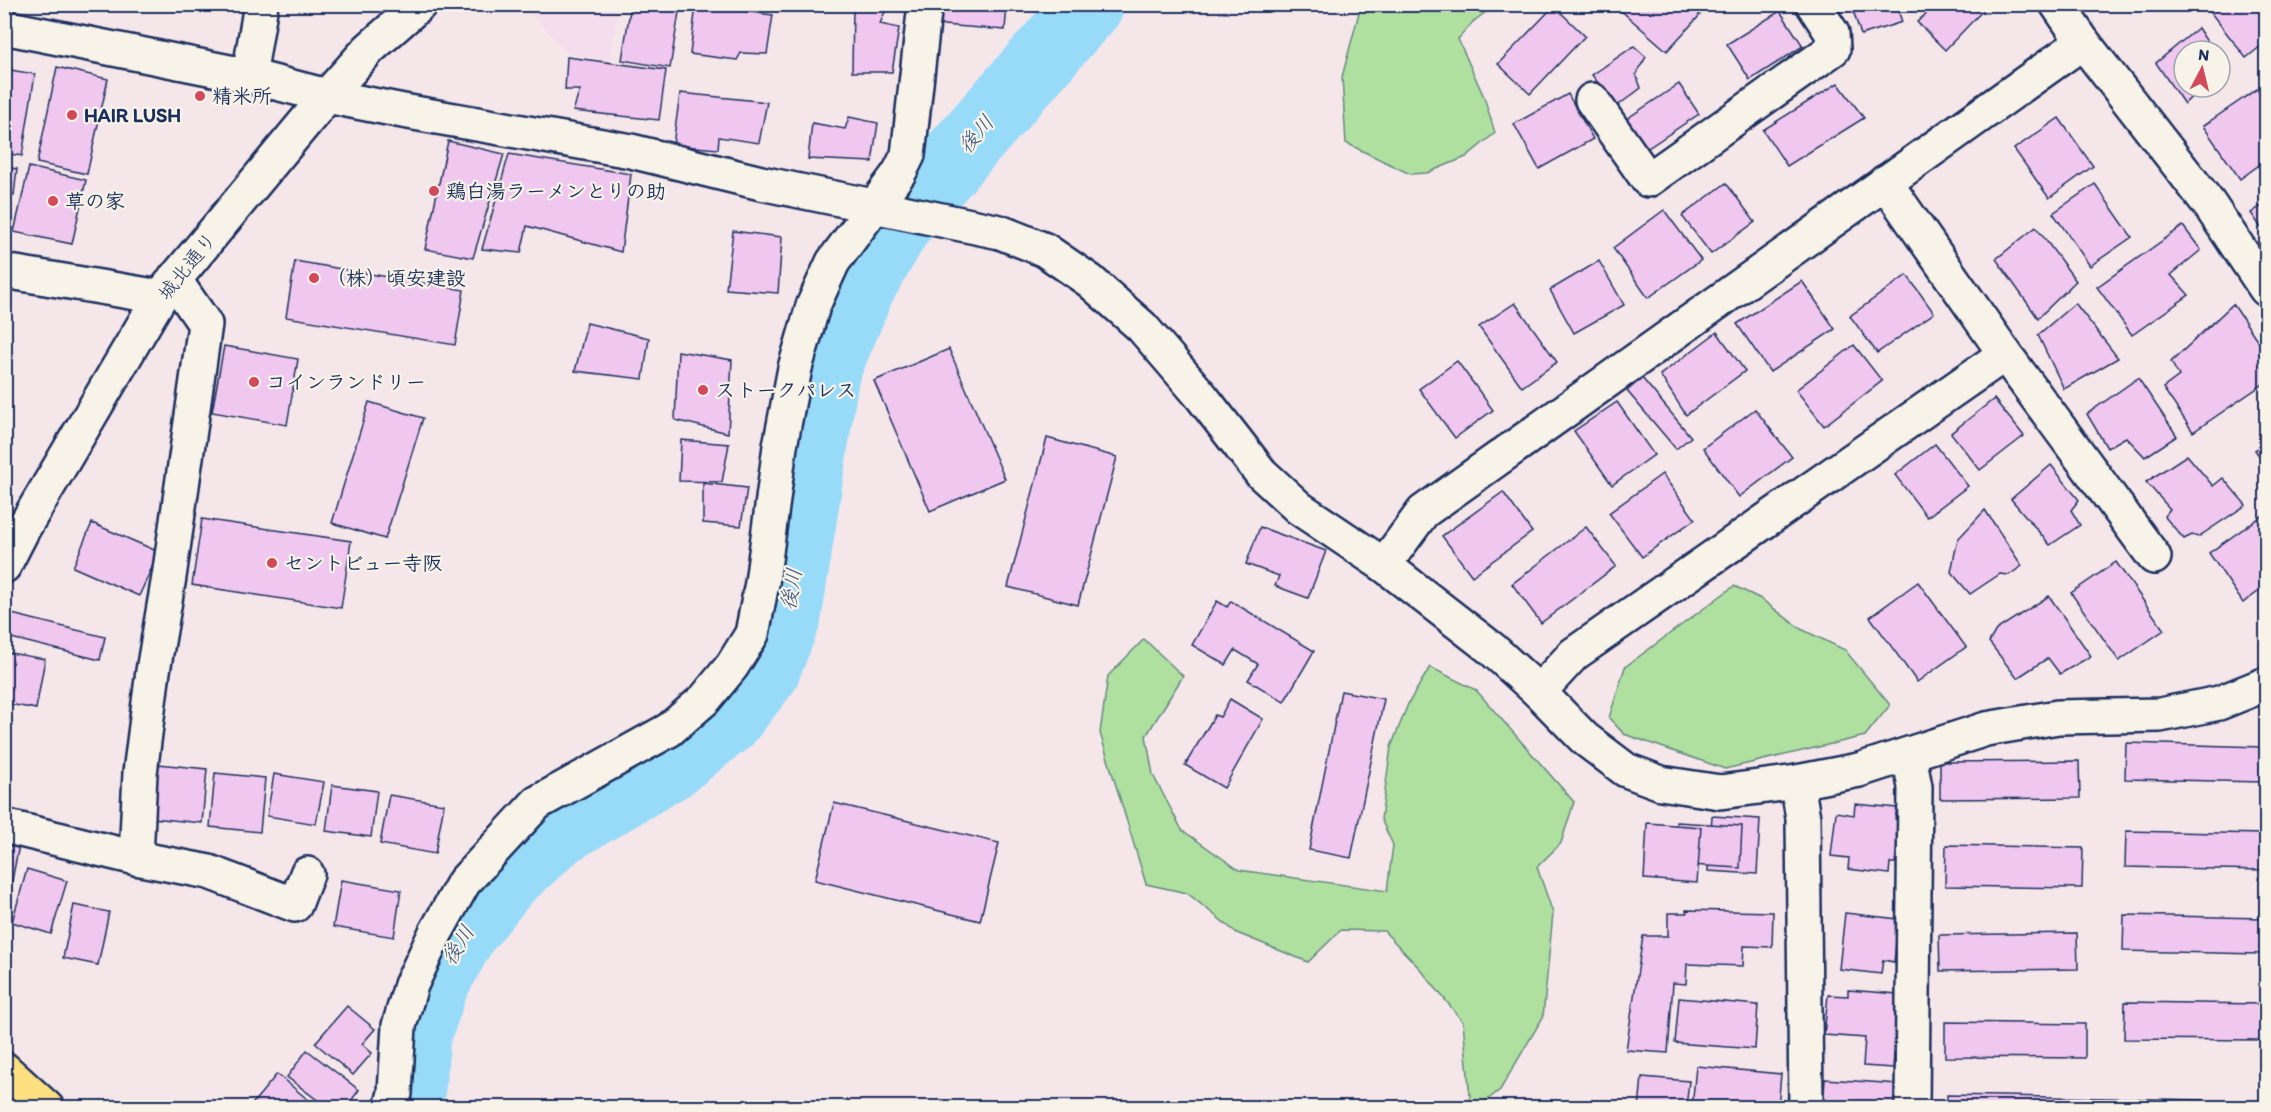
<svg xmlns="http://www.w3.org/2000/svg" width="2271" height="1112" viewBox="0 0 2271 1112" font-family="Itim,'Klee One',sans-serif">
  <rect width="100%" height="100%" fill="#f5e6ea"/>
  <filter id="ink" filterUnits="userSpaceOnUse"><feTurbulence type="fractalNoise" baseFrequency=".0167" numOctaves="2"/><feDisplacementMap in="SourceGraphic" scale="12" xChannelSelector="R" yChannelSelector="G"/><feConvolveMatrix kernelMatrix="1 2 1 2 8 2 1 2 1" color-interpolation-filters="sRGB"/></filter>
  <g filter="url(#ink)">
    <!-- built -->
    <path fill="#f4ddec" d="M525,5H619L610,61L568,54Z"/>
    <!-- green -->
    <g fill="#afe0a0" stroke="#65887f" stroke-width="1.5">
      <path d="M1361,5H1495L1474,21L1458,39L1484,97L1495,133L1466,157L1427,173L1410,174L1346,143L1342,77Z"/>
      <path d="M1734,586L1761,599L1801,629L1845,650L1890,705L1865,736L1725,769L1624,734L1609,718L1625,667Z"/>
      <path d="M1144,639L1183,676L1146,736L1153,775L1182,830L1239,870L1387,891L1393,845L1381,819L1391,747L1408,704L1430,667L1476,690L1574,802L1561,843L1537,867L1553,913L1543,1017L1500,1090L1478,1107H1471L1463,1022L1421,970L1384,931L1341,930L1308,962L1237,933L1187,893L1146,884L1100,733L1108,676Z"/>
    </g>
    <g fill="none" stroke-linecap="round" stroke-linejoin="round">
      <!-- river -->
      <path stroke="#97dbf9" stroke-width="69" d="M409,1108L416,1037L434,985L463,932L506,879L558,832L670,766L727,721L765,672L787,616L825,373L861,287L898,223L1090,4"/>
    </g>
    <!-- building -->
    <g fill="#f0c7ef" stroke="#1b2f5e" stroke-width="1.5">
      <path d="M631,4L680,6L670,68L622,60Z"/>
      <path d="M932,4H1007L1005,30L931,24Z"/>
      <path d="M1622,4H1688L1700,15L1667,51L1618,8Z"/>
      <path d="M1851,4H1896L1902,22L1861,35Z"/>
      <path d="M1937,4H1989L1945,50L1917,22Z"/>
      <path d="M2204,4H2266V42L2246,58Z"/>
      <path d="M696,5L773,15L767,54L741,53L737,60L690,54Z"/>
      <path d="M853,6L886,9L880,24L899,28L892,72H852Z"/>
      <path d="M1554,6L1585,36L1530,94L1498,64Z"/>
      <path d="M1780,11L1803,46L1750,80L1727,44Z"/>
      <path d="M2198,28L2213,51H2184V87H2202L2184,104L2156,63Z"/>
      <path d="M1634,46L1646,57L1636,74L1641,88L1616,107L1592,75Z"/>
      <path d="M567,57L666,70L659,120L573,111L580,90H565Z"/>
      <path d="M57,67L108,79L87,174L37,163Z"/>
      <path d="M4,69L35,74L22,156L4,153Z"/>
      <path d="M1838,83L1864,118L1787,166L1763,130Z"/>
      <path d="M1679,84L1699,114L1645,150L1625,120Z"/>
      <path d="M2257,89L2266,103V160L2240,179L2203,126Z"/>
      <path d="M680,93L767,102L759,143L719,137L718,149L673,145Z"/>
      <path d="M1568,94L1593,139L1539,169L1514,124Z"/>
      <path d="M849,117L878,123L872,162L808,159L812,123L845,129Z"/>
      <path d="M2059,118L2093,166L2049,198L2014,149Z"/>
      <path d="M448,141L504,154L473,258L425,249Z"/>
      <path d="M509,154L631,174L621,252L527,226L521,253L482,249Z"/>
      <path d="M4,167L17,169L14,195L4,194Z"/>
      <path d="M29,167L86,180L72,244L14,232Z"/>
      <path d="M1726,183L1755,222L1711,254L1682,216Z"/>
      <path d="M2095,184L2132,237L2090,266L2053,213Z"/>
      <path d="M2266,203V235L2251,213Z"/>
      <path d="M4,205L10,206L4,241Z"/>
      <path d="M1664,210L1701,260L1648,298L1613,248Z"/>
      <path d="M2183,226L2201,250L2171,275L2189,295L2132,335L2097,287Z"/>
      <path d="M2036,227L2076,281L2038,318L1996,259Z"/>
      <path d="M733,231L782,237L778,293L726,289Z"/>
      <path d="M295,261L464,290L455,345L286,317Z"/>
      <path d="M1599,261L1624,305L1574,333L1550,290Z"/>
      <path d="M1907,275L1934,313L1877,353L1850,316Z"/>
      <path d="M1802,281L1835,329L1770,372L1737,324Z"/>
      <path d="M1515,303L1557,362L1522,387L1479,327Z"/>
      <path d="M2075,303L2118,358L2064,389L2038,335Z"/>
      <path d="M2233,304L2266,353V382L2193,432L2163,388L2179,376L2171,362Z"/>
      <path d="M587,323L649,338L643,379L575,371Z"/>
      <path d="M1717,332L1745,371L1686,415L1660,375Z"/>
      <path d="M1854,345L1882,381L1824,426L1796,390Z"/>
      <path d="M224,346L298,359L287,425L212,412Z"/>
      <path d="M949,349L1005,479L930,511L874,381Z"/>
      <path d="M678,351L732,360L728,433L675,420Z"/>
      <path d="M1457,361L1493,410L1455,438L1419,389Z"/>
      <path d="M1642,378L1691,437L1676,449L1627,391Z"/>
      <path d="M2138,378L2177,436L2145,457L2126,437L2107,448L2087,414Z"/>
      <path d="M1994,399L2024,436L1980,470L1951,433Z"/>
      <path d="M369,402L423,418L385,539L332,523Z"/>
      <path d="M1617,402L1654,455L1612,485L1574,431Z"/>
      <path d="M1755,409L1792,457L1739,497L1703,448Z"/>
      <path d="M1047,438L1117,457L1078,605L1008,587Z"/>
      <path d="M681,440L729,444L722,482L679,481Z"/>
      <path d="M2266,442V466L2255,450Z"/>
      <path d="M1935,444L1968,486L1927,517L1895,475Z"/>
      <path d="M2187,455L2213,486L2223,478L2246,505L2198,537L2192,535L2184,539L2164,516L2170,509L2146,482Z"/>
      <path d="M2051,465L2079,500L2071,510L2080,525L2050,545L2011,499Z"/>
      <path d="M1662,474L1695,519L1642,557L1609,513Z"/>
      <path d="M703,483L747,488L741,526L703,523Z"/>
      <path d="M1503,492L1532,532L1472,576L1442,536Z"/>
      <path d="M1985,510L2022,566L2009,575L2000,574L1970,594L1951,572L1954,557L1958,539Z"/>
      <path d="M2266,513V586L2243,603L2209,553Z"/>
      <path d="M202,519L351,541L341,608L192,585Z"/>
      <path d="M92,523L159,552L139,596L73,567Z"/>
      <path d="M1260,527L1326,551L1308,598L1275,586L1279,576L1246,564Z"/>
      <path d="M1586,527L1616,566L1541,623L1512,584Z"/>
      <path d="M2116,562L2164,630L2119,661L2071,593Z"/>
      <path d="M1918,582L1966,647L1917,682L1870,617Z"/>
      <path d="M2049,596L2091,656L2060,674L2048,658L2017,678L1989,642L1996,630Z"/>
      <path d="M1217,601L1227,607L1231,601L1314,651L1284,702L1248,680L1258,664L1235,650L1226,665L1192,645Z"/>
      <path d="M12,614L105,637L100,660L7,637Z"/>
      <path d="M4,652L45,659L36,709L4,703Z"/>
      <path d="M1341,691L1384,699L1351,858L1309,850Z"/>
      <path d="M1230,699L1263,719L1224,788L1185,765L1215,715L1220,717Z"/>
      <path d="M2126,743L2263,747V782L2125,779Z"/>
      <path d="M2079,761L2080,798L1940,799V762Z"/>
      <path d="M158,764L207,769L202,823L152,818Z"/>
      <path d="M215,773L265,778L260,832L210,827Z"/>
      <path d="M274,774L324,782L316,824L267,816Z"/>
      <path d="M332,785L377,791L371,837L326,831Z"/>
      <path d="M389,795L444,804L435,854L380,844Z"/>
      <path d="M834,803L999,843L980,921L815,880Z"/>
      <path d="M1855,804L1897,808L1895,819L1900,820L1895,863H1890L1889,874L1848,869L1849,858L1831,856L1836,812L1854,815Z"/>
      <path d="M1712,816L1760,819L1757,874L1708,871Z"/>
      <path d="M1676,822L1742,826L1740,868L1673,864Z"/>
      <path d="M1647,823L1701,827L1697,883L1644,879Z"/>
      <path d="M2126,831L2263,834V870L2125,867Z"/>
      <path d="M4,842L19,845L7,906H4Z"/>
      <path d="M1946,845L2083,848L2082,888L1945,886Z"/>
      <path d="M27,869L67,881L51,934L12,922Z"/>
      <path d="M341,880L401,890L394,937L333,927Z"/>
      <path d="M74,905L109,912L98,965L63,958Z"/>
      <path d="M1686,910L1773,912L1772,947L1744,946L1743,966L1687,964L1686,984L1673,983L1668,1053L1626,1050L1643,936H1668V913H1687Z"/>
      <path d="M1845,913L1898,919L1894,962L1883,960L1881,974L1839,969Z"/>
      <path d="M2124,915L2261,918V954L2123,951Z"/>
      <path d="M2077,933L2078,969L1940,971L1939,935Z"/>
      <path d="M1848,990L1898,994L1893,1068L1863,1066L1865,1038L1824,1035L1828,995L1848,996Z"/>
      <path d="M1679,998L1758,1005L1755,1049L1675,1043Z"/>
      <path d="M2125,1002L2263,1004V1040L2124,1039Z"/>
      <path d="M347,1006L375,1029L362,1044L372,1053L353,1075L315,1043Z"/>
      <path d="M1945,1022L2085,1024V1058L1945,1057Z"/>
      <path d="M307,1050L359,1090L346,1108H328L287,1077Z"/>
      <path d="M1696,1066L1781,1074L1778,1108H1692Z"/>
      <path d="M277,1074L318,1108H258L253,1103Z"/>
      <path d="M1642,1077L1689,1081L1686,1108H1639Z"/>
      <path d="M1825,1079L1899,1084L1897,1108H1823Z"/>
      <path d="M1947,1095L2203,1100L2202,1108H1947Z"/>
    </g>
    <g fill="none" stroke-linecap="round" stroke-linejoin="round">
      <defs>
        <g id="minor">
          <path d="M2057,4L2083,42L2209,204L2266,289"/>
          <path d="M4,27L249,76L327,96L403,111L631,151L761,183L1000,232L1045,250L1090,281L1142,327L1202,397L1261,473L1299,508L1384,565L1492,649L1539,692L1585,739L1626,770L1661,783L1720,792L1797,782L1859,770L1986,729L2058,717L2160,715L2219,703L2266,684"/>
          <path d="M249,76L261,4"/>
          <path d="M1592,100L1648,180L1833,49L1832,33L1813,4"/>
          <path d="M1885,182L2005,354L2154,557"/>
          <path d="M4,271L160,297"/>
          <path d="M1384,565L1423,512L2083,42"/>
          <path d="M4,566L23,529L160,297L327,96L369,49L420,4"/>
          <path d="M1539,692L1574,654L2005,354"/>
          <path d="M1909,755L1915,787L1912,1108"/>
          <path d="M1797,782L1803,818L1806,1108"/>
          <path d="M4,826L136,858L209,872L295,905L307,874"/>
          <path d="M136,858L140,773L153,671L169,577L205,324L174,279"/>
          <path d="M391,1108L395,1093L399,1026L411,985L436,932L464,882L537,803L669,730L705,699L732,666L752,634L762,583L780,446L795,368L813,306L833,262L899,173L908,155L925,4"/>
        </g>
        <path id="highway" d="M4,1069L47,1108"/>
      </defs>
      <!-- minor casing -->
      <use href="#minor" stroke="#1b2f5e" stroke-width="38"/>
      <!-- highway casing -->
      <use href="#highway" stroke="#1b2f5e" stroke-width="38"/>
      <!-- minor -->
      <use href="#minor" stroke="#f7f3e8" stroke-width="33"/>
      <!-- highway -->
      <use href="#highway" stroke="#fce080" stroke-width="33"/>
    </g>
  </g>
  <!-- markers -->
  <g fill="#d1495b" stroke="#f7f3e8" stroke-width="2">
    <circle cx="200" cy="96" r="6"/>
    <circle cx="72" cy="115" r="6"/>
    <circle cx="434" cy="191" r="6"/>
    <circle cx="53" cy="201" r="6"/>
    <circle cx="314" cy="278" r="6"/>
    <circle cx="254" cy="382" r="6"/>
    <circle cx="703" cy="390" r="6"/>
    <circle cx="272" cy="563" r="6"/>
  </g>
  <g text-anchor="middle" stroke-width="4.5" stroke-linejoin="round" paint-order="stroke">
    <!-- poi labels -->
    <g font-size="20" font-weight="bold" fill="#1b2f5e" stroke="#f7f3e8" text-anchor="start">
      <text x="212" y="103">精米所</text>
      <text x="84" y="122">HAIR LUSH</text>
      <text x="446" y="198">鶏白湯ラーメンとりの助</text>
      <text x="65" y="208">草の家</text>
      <text x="326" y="285">（株）頃安建設</text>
      <text x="266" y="389">コインランドリー</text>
      <text x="715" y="397">ストークパレス</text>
      <text x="284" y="570">セントビュー寺阪</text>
    </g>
    <!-- street labels -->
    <g font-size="20" fill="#1b2f5e" stroke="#f7f3e8">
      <text transform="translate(187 266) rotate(-51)" y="7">城北通り</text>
    </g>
    <!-- water labels -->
    <g font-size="21" font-style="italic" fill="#34517d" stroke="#f7f3e8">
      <text transform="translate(976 134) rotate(-49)" y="7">後川</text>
      <text transform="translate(791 589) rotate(-80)" y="7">後川</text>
      <text transform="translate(458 945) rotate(-58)" y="7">後川</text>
    </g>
  </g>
  <!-- margin -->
  <rect width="2271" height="1112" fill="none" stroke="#f7f3e8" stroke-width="24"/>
  <rect x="12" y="12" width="2247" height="1088" fill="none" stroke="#1b2f5e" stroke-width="2" filter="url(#ink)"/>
  <!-- north arrow -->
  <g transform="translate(2202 69) rotate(7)"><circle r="28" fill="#f7f3e8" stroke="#9fa5b1" stroke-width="1.5"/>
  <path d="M0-4.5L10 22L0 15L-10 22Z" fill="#d1495b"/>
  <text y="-9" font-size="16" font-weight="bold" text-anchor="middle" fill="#1b2f5e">N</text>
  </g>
</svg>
